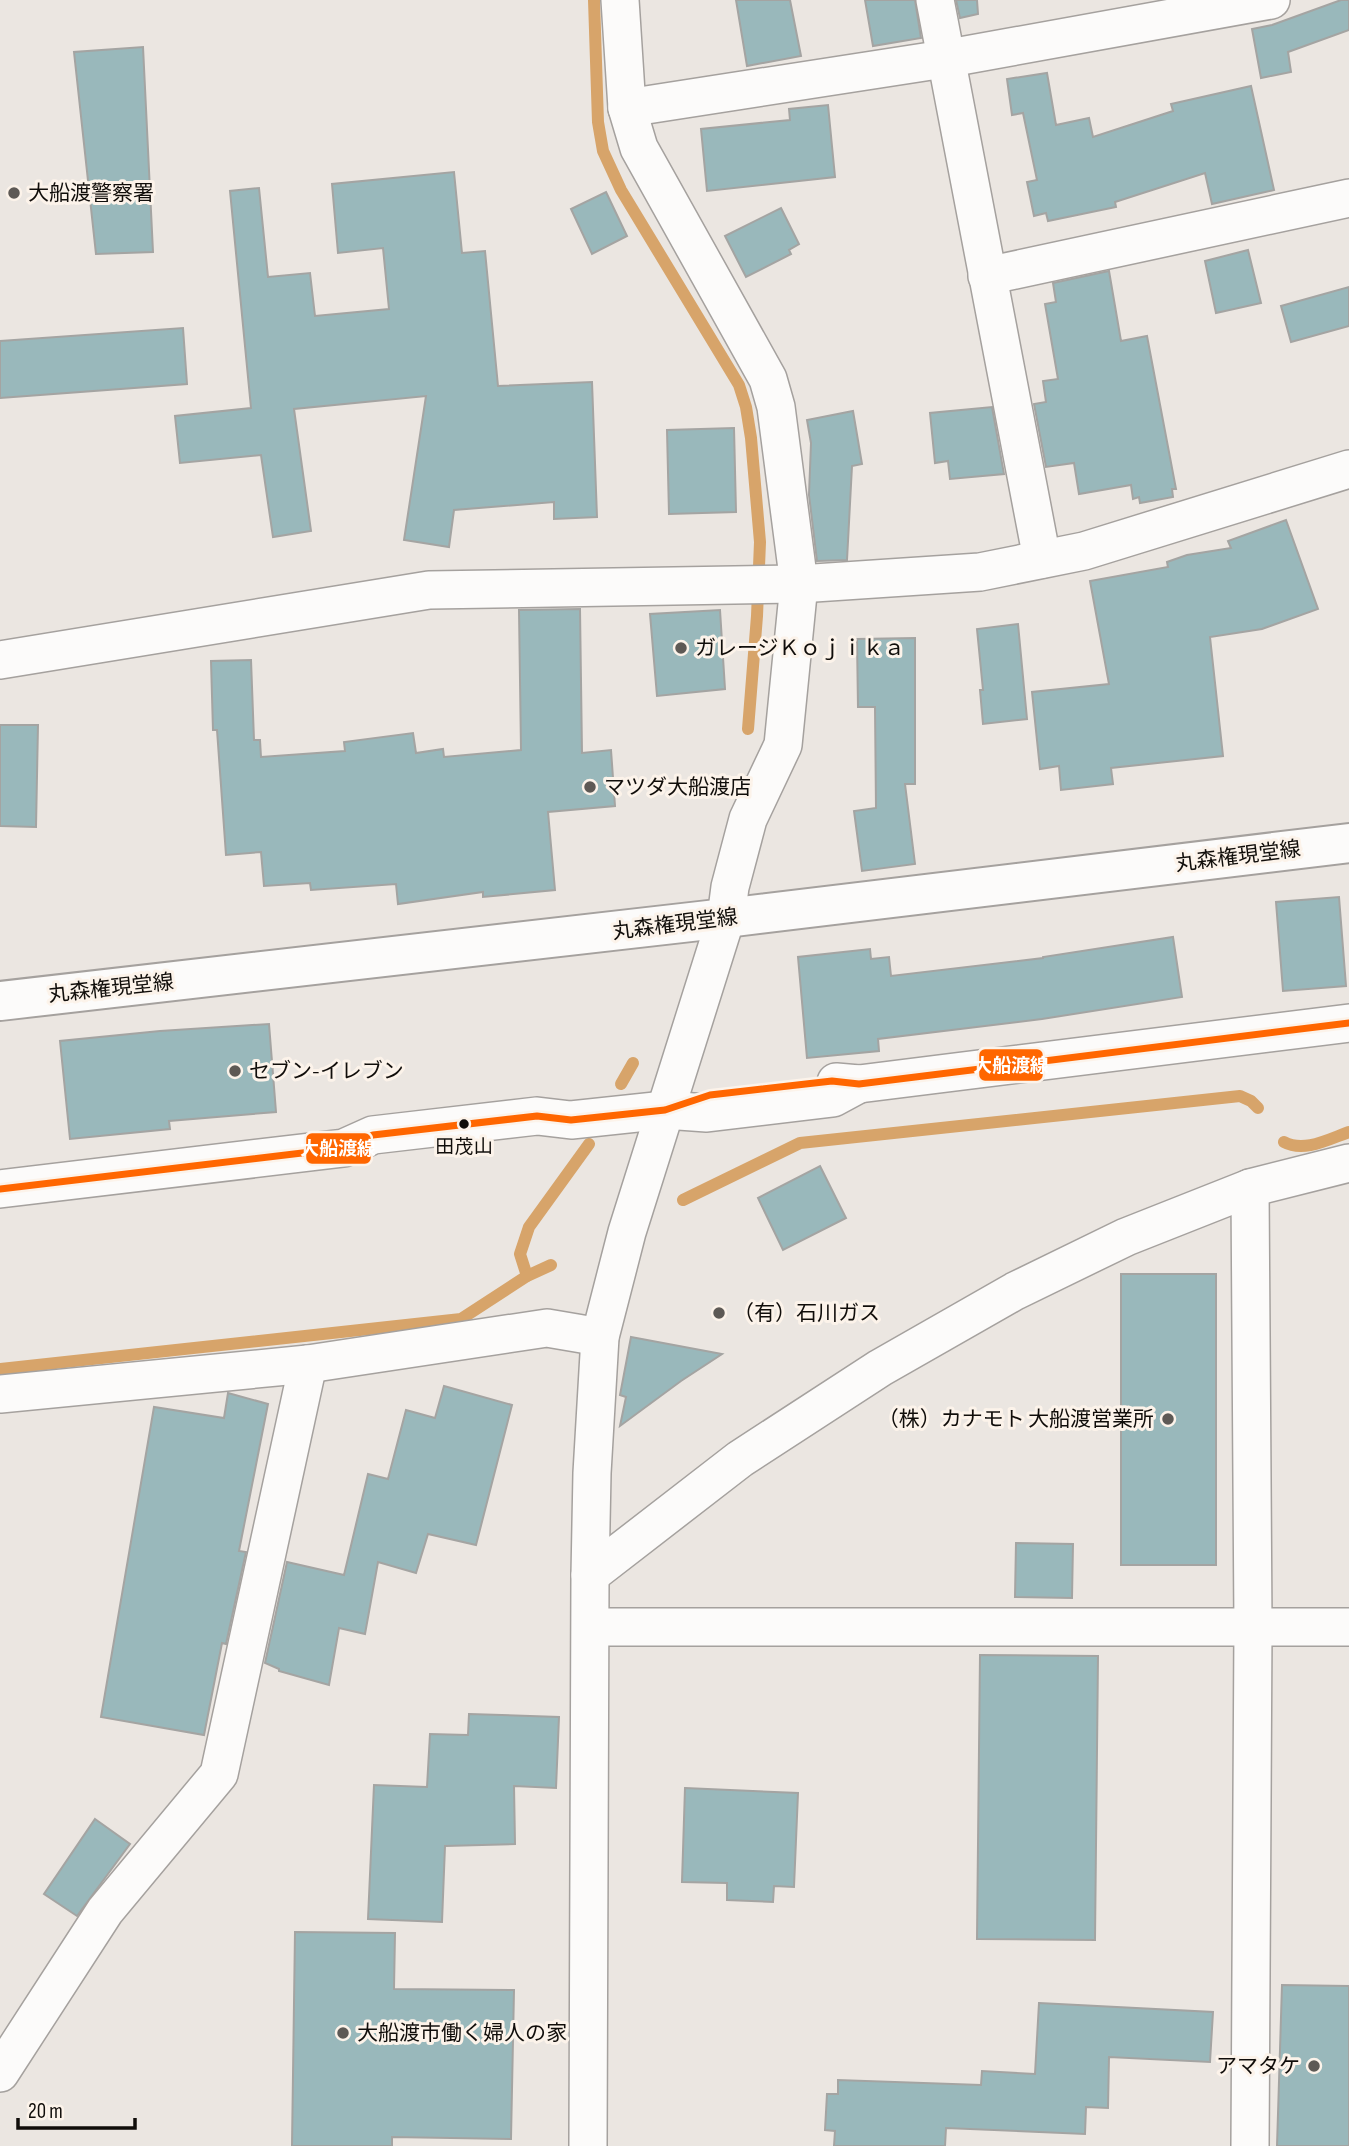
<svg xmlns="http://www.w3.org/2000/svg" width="1349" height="2146" viewBox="0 0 1349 2146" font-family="'Sofia Sans Condensed','Noto Sans JP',sans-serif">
  <rect width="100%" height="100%" fill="#ebe6e1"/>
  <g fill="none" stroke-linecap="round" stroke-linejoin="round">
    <!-- stream -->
    <g stroke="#d7a46a" stroke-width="12">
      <path d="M594,0L598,122L603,151L621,190L739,385L746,407L751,438L760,542L757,616L748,729"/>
      <path d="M621,1084L633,1063"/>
      <path d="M1284,1142C1304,1153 1329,1139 1349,1132"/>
      <path d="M683,1200L800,1143L1240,1096L1251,1101L1258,1108"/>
      <path d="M527,1276L520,1254L529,1227L589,1144"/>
      <path d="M0,1369L461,1319L527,1276L551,1265"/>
    </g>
  </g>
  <!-- building -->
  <g fill="#99b8bb" stroke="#a4a4a2" stroke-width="2">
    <path d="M736,0H790L801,56L747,66Z"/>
    <path d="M865,0H915L921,38L873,46Z"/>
    <path d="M956,0H977L978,14L960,18Z"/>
    <path d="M1341,0H1349V30L1288,52L1291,72L1261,78L1252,29L1272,25Z"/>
    <path d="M143,47L153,252L96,254L74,52Z"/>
    <path d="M1047,73L1056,125L1089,118L1093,137L1173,111L1171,104L1251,86L1274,190L1212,204L1205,173L1115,202L1116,207L1048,221L1046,213L1034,216L1027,182L1037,180L1023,113L1012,115L1007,79Z"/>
    <path d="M828,105L835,177L707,191L701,129L790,120L789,109Z"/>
    <path d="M454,172L462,253L485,251L498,386L592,382L597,517L554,519V502L454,510L449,547L404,540L426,396L294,409L311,531L273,537L261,455L180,463L175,416L251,408L230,191L259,188L268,277L310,273L315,316L389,309L383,248L338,253L332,184Z"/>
    <path d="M606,192L627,236L592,254L571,209Z"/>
    <path d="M781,208L799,244L789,250L791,254L746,277L725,236Z"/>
    <path d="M1248,250L1261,303L1216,313L1205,261Z"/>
    <path d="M1109,271L1121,341L1147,336L1176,489H1172L1173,497L1140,503L1139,497L1133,499L1131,485L1079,494L1074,463L1046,467L1034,404L1046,402L1043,381L1058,379L1045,304L1056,302L1053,283Z"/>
    <path d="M1349,287V326L1291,342L1281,306Z"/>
    <path d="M183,328L187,384L0,398V341Z"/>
    <path d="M992,407L1004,474L950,479L948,461L935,463L930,413Z"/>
    <path d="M853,411L862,464L852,466L847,560L817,561L809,495L811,443L807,420Z"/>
    <path d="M734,428L736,512L669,514L667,430Z"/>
    <path d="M1286,520L1318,609L1262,629L1210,637L1223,756L1111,768L1113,784L1061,790L1059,766L1040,769L1032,692L1109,684L1090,581L1168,567L1167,562L1187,555L1231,548L1228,541Z"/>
    <path d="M580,609L582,753L611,750L615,806L548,812L555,890L483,897V892L398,904L396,884L311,890L310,883L264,886L261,852L226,855L217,730H213L211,661L251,660L254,740H260L261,757L345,751L344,742L413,733L416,753L443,749L444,757L521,750L519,610Z"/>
    <path d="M720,610L725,689L657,696L650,614Z"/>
    <path d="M1018,624L1027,719L983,724L980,690H983L977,629Z"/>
    <path d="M915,638V784H905L915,864L862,871L854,811L876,808L875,707H858L857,639Z"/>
    <path d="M0,725H38L36,827L0,826Z"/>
    <path d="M1339,897L1346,986L1283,991L1276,902Z"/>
    <path d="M1173,937L1182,997L1042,1019L878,1039L879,1051L807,1058L798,957L870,949L871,959L889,957L891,976L1043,958V957Z"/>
    <path d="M269,1024L276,1112L169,1121L170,1129L70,1139L60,1041L160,1031Z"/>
    <path d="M820,1166L846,1218L783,1250L758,1198Z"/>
    <rect x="1121" y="1274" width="95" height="291"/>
    <path d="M631,1337L722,1354L681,1381L620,1426L626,1397L620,1395Z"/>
    <path d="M444,1386L512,1405L476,1545L428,1534L416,1573L378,1562L365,1634L339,1628L329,1685L279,1671V1669L265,1663L287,1562L344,1575L368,1474L388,1479L406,1410L435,1418Z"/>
    <path d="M228,1393L268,1404L239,1551L246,1552L226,1644L222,1643L204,1735L101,1717L154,1407L224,1418Z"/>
    <path d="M1016,1543L1073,1544L1072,1598L1015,1597Z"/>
    <path d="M980,1655L1098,1656L1095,1940L977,1939Z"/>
    <path d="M469,1714L559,1717L556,1788L514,1786L515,1844L445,1846L442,1922L368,1919L374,1785L427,1787L430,1734L468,1735Z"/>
    <path d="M685,1788L798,1793L794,1887L774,1886L773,1902L727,1900V1883L682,1882Z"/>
    <path d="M95,1819L130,1844L77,1916L44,1894Z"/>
    <path d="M295,1932L395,1933L394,1989L514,1990L511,2139L392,2137V2146H292Z"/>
    <path d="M1282,1985L1349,1986V2146H1277Z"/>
    <path d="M1039,2003L1213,2012L1210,2062L1109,2057L1108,2108L1086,2107L1085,2134L946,2128L945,2146H834L835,2131L825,2130L827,2094H838V2080L981,2085L982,2071L1035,2074Z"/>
  </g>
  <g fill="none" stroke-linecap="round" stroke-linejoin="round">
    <defs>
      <g id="minor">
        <path d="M935,0L1042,559"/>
        <path d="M627,108L944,59L1271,0"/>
        <path d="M987,276L1349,198"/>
        <path d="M0,660L429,590L799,584L980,572L1084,551L1349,469"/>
        <path d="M836,1082L859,1084L1349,1023"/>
        <path d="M0,1189L344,1148L373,1135L537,1116L571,1120L665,1110L707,1113L833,1098L859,1084"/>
        <path d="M0,1394L308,1364L547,1328L600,1337"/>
        <path d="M590,1575L740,1459L880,1368L1015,1291L1126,1237L1250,1188L1349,1163"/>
        <path d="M591,1627H1349"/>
        <path d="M0,2073L105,1911L219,1774L308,1364"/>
        <path d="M588,2146L590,1575L592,1473L600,1337L627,1232L726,918L730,887L748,819L783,745L799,584L776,407L768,379L639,148L627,108L620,0"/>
        <path d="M1250,2146L1253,1627L1250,1188"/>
      </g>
      <path id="major" d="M0,1001L726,918L1349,843"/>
    </defs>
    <!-- minor casing -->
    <use href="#minor" stroke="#a5a19e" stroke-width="40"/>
    <!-- major casing -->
    <use href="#major" stroke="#a5a19e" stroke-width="42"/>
    <!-- minor -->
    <use href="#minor" stroke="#fcfbfa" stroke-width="37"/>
    <!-- major -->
    <use href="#major" stroke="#fcfbfa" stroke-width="38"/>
    <defs>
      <path id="bus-1" d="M0,1189L344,1148L373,1135L537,1116L571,1120L665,1110L710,1095L832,1081L859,1084L1349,1023"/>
    </defs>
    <!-- bus-1 casing -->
    <use href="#bus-1" stroke="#fcf3ea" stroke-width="12"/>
    <!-- bus-1 -->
    <use href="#bus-1" stroke="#f60" stroke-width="7"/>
  </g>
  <!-- markers -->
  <g fill="#5d5955" stroke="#fcf3ea" stroke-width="2.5">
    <circle cx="14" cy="193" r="7"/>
    <circle cx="681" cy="648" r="7"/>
    <circle cx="590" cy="787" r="7"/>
    <circle cx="235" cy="1071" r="7"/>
    <circle cx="719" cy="1313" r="7"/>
    <circle cx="1168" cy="1419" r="7"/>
    <circle cx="343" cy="2033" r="7"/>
    <circle cx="1314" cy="2066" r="7"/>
  </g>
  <circle fill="#100d0a" stroke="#fcf3ea" stroke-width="2.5" cx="464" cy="1124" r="6"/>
  <g text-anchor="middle" stroke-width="6" stroke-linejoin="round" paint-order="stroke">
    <!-- bus labels -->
    <g font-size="19" fill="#100d0a" stroke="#fcf3ea">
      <text x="464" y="1153">田茂山</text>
    </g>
    <!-- poi labels -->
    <g font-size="21" fill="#100d0a" stroke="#fcf3ea" text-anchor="start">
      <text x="28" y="200">大船渡警察署</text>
      <text x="695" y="655">ガレージＫｏｊｉｋａ</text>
      <text x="604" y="794">マツダ大船渡店</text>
      <text x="249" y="1078">セブン-イレブン</text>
      <text x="733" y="1320">（有）石川ガス</text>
      <text x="1154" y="1426" text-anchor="end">（株）カナモト 大船渡営業所</text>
      <text x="357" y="2040">大船渡市働く婦人の家</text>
      <text x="1300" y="2073" text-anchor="end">アマタケ</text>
    </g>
    <!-- street labels -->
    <g font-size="21" fill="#100d0a" stroke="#fcf3ea">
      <text transform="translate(1238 856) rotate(-7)" y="7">丸森権現堂線</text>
      <text transform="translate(675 924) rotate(-7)" y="7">丸森権現堂線</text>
      <text transform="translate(111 988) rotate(-6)" y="7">丸森権現堂線</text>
    </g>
  </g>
  <g stroke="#fcf3ea" stroke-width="2.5">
    <rect x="978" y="1048" width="66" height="34" rx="7" fill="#f60"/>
    <rect x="305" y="1132" width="67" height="33" rx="7" fill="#f60"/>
  </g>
  <g font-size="19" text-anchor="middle" font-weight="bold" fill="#fff">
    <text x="1011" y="1072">大船渡線</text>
    <text x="338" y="1155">大船渡線</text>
  </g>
  <!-- scale -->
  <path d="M18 2118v10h117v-10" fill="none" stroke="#100d0a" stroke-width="3.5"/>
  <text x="28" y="2118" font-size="21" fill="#100d0a" stroke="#fcf3ea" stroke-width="5" paint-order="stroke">20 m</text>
</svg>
